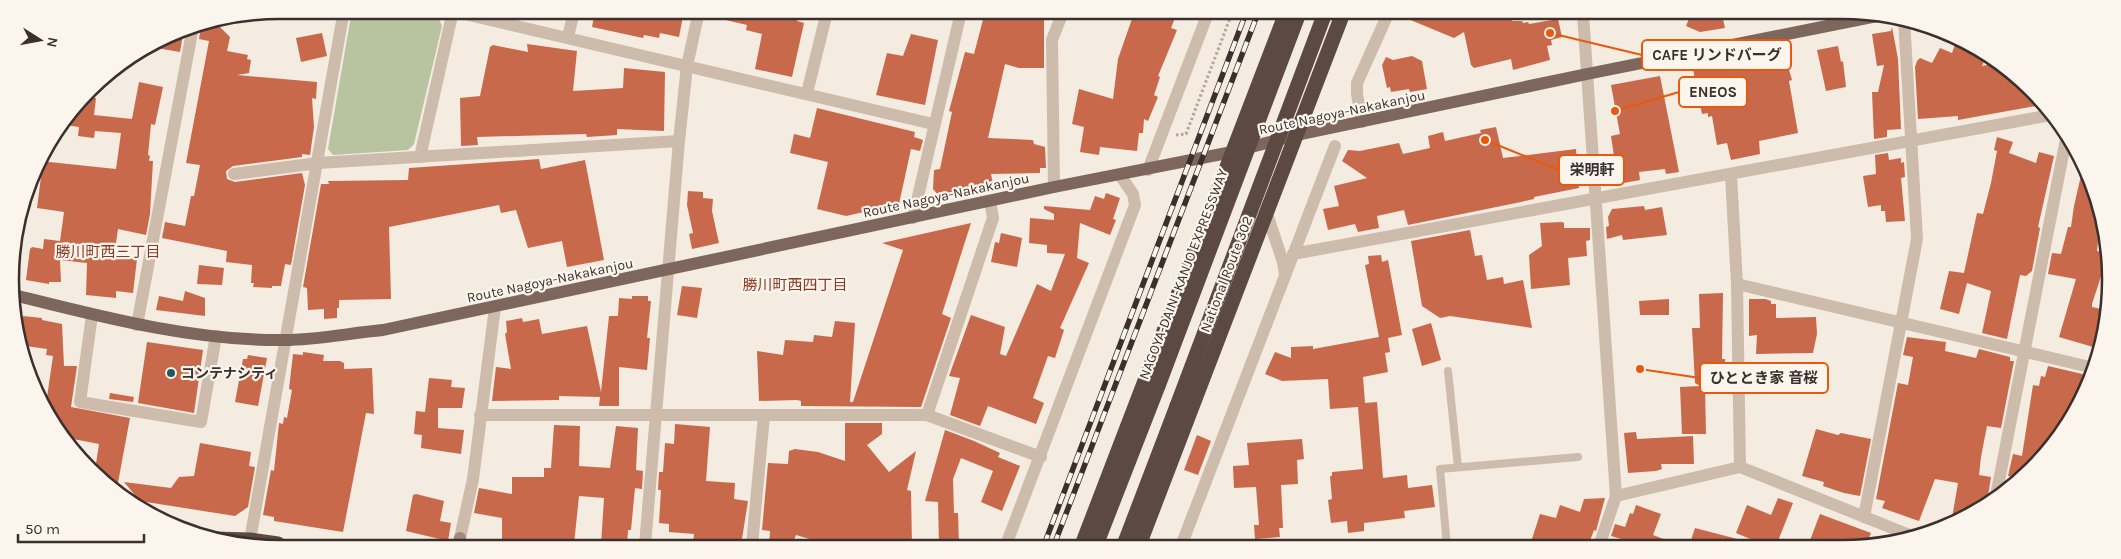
<svg xmlns="http://www.w3.org/2000/svg" width="2121" height="559" viewBox="0 0 2121 559" font-family="Karla,'Noto Sans JP',sans-serif">
  <rect width="100%" height="100%" fill="#f4ebe1"/>
  <!-- green -->
  <path fill="#b8c4a0" d="M352,10H401L439,19L442,26L414,144L408,150L333,155L328,149Z"/>
  <!-- building -->
  <g fill="#c8694b">
    <path d="M595,11H684L679,37L660,33L659,38L644,35L643,38L592,27Z"/>
    <path d="M714,11L800,12L797,21L804,23L792,77L755,69L762,34L746,30L747,25L713,17Z"/>
    <path d="M985,12H1044V68H1019L1005,64L988,138L1033,140L1034,144L1045,147L1046,168H1040V173L991,174L993,184L939,196L933,189L934,170L940,169L952,112L949,111L965,52L974,54Z"/>
    <path d="M1134,13H1177L1171,28L1177,30L1158,76L1160,77L1154,95L1158,97L1148,121L1144,119L1143,133H1139L1137,151L1100,147L1099,155L1080,152L1084,127L1072,124L1079,89L1113,99L1118,59Z"/>
    <path d="M1396,14H1511L1512,21H1522L1523,23L1528,22L1529,24L1558,19L1562,37L1551,40L1552,45L1547,46L1550,60L1513,70L1511,59L1474,68L1471,65L1464,32L1454,38Z"/>
    <path d="M1691,14L1722,15L1725,28L1700,32L1686,26Z"/>
    <path d="M216,23L230,37L227,51L248,55L247,59L251,60L249,73L237,75L317,82L316,99L312,98L314,127L310,155L302,154V157L233,166L226,171L227,179L235,182L302,173L305,185L291,265L285,264L281,286H272V288L253,287L254,283H251L252,265L226,262L227,251L162,238L165,222L185,226L191,196H194L200,165L186,163L209,41L199,39L201,26Z"/>
    <path d="M1892,27L1898,59L1901,129L1887,130V137L1874,139L1872,92H1878L1884,65L1877,66L1872,34L1891,31Z"/>
    <path d="M184,29L180,52L151,47L177,30Z"/>
    <path d="M322,33L327,56L301,62L296,38Z"/>
    <path d="M911,34L938,40L925,105L876,95L887,53L903,56Z"/>
    <path d="M1956,42L1987,54L1982,66L1999,63L2041,105L1958,120V116L1918,119L1915,67L1917,61L1920,58L1932,63L1940,48L1952,53Z"/>
    <path d="M527,44L577,51L573,91L623,88L624,68L665,72L664,131L617,129V135L587,137L586,134L477,137L478,145L461,146L460,98L480,96L490,47L493,45L528,52Z"/>
    <path d="M1838,46L1841,62L1843,61L1846,87L1826,91L1817,50Z"/>
    <path d="M1784,53L1792,80L1789,81L1798,133L1759,141L1760,154L1731,160L1727,143L1717,145L1712,116L1708,117V113L1702,114L1693,69Z"/>
    <path d="M1412,56L1422,61L1427,89L1410,92L1409,89L1391,92L1390,87L1387,88L1382,65L1386,57L1393,60Z"/>
    <path d="M1660,76L1679,172L1666,174L1665,169L1639,172L1640,180L1613,185L1610,170L1616,169L1611,136L1620,134L1611,85Z"/>
    <path d="M139,82L163,87L155,125L151,124L148,155L150,156L149,161H153L150,214L146,235L118,229L114,256L137,259L133,293L116,291V298L86,295L87,263L60,260L61,282H49V284L26,280L30,249L32,247L43,249L44,239L60,241L64,212L37,208L41,177L37,176L40,161L116,169L121,133L95,131L94,138L78,136L79,127L65,125L86,98H96L94,115L132,119Z"/>
    <path d="M817,108L915,132L914,137L923,140L920,151L911,149L899,204L846,216L817,209L828,162L790,153L794,134L810,138Z"/>
    <path d="M1496,127L1503,158L1576,149L1579,188L1534,197V199L1521,202L1408,225L1404,210L1377,216L1379,228L1358,232L1355,224L1328,230L1323,209L1339,206L1334,186L1367,178L1342,161L1348,150L1360,151L1399,143L1403,154L1430,148L1428,136L1443,132L1445,141L1481,133L1480,130Z"/>
    <path d="M1997,137L2013,142L2009,153L2036,163L2039,152L2054,156L2038,227L2040,228L2032,271L2026,276L2020,275L2007,339L1982,333L1991,291L1967,283L1959,314L1940,309L1949,271L1964,273L1977,213L1983,214L1991,183L1997,151L1994,150Z"/>
    <path d="M1888,153L1889,160L1901,158V163L1904,162L1905,177L1901,178L1905,221L1886,222L1885,211H1881V205L1868,207L1863,176L1876,174L1875,155Z"/>
    <path d="M539,159L541,169L585,160L604,260L567,267L562,241L528,248L516,210L501,213L499,205L389,227L391,299L339,300V308H337V318L324,319V309L308,310L307,288L303,287L321,184H329L328,181L408,180L409,168Z"/>
    <path d="M2082,171L2105,224L2100,223L2097,251L2106,253V261L2092,304V307L2106,310V332L2100,349L2059,337L2076,279L2048,274L2052,253L2061,254L2068,227H2071L2074,206Z"/>
    <path d="M688,191L703,192V198L713,199L712,211L719,243L692,249L689,234L693,233L687,205Z"/>
    <path d="M1106,193L1120,198L1113,219L1116,220L1110,235L1080,223L1077,258L1089,263L1060,328L1064,330L1055,358L1048,356L1033,398L1044,403L1036,424L988,406L980,426L950,415L960,378L949,376L971,315L1005,327L1000,354L1006,356L1037,284L1051,291L1065,254L1047,253V245L1029,243L1030,218L1054,220V214L1044,209V206L1090,210L1095,196L1104,199Z"/>
    <path d="M1644,206L1645,210L1662,207L1667,235L1623,240L1622,235L1607,239L1606,227L1609,226L1608,217L1612,209Z"/>
    <path d="M1562,222L1564,223V228H1590V240L1586,241L1587,256L1568,258L1570,285L1531,289L1529,255L1542,246L1540,223Z"/>
    <path d="M971,223L942,314L951,318L921,407L801,406V401L797,400L759,401L757,351L783,355L785,340L813,342L814,335L832,337L835,321L855,323L850,402H853L903,250L882,243Z"/>
    <path d="M1470,230L1475,256L1482,255L1487,280L1503,277L1504,284L1523,280L1532,328L1450,316L1440,318L1422,306L1411,241Z"/>
    <path d="M1001,233L1022,238L1017,267L991,262L995,242L999,243Z"/>
    <path d="M1381,255L1382,262L1388,260L1402,335L1388,338L1390,352L1385,353L1388,372L1363,377L1365,403L1377,402L1383,478L1407,475L1408,488L1432,485L1435,507L1404,511L1405,518L1364,523V531L1348,533L1347,521L1331,523L1328,500L1332,499L1330,476H1332V472L1363,469L1358,407L1330,409L1328,379L1282,381L1265,374L1275,352L1291,358V347L1313,346V349L1379,337L1365,265L1369,264L1368,256Z"/>
    <path d="M199,265L224,268L222,285L197,284Z"/>
    <path d="M682,286L702,288L697,318L677,315Z"/>
    <path d="M185,291L205,298V316L156,310L159,296L183,301Z"/>
    <path d="M1723,293L1722,359H1725V386H1705L1706,434H1682L1680,387L1700,386L1695,383L1692,328H1700L1699,294Z"/>
    <path d="M632,296H648V301H651L647,338H650L647,370L619,367V406H599L600,397L559,396V400L492,401L496,367L511,369L505,334L507,332L506,321L522,318L523,322L539,319L542,334L587,326L601,392L609,316H618L619,298L632,299Z"/>
    <path d="M1669,299V315H1640L1639,301Z"/>
    <path d="M1749,299H1765L1771,301V304H1776V318L1816,317L1817,334L1813,353L1756,354L1757,335L1749,336Z"/>
    <path d="M23,316L42,318V320L62,324L64,366H77L71,407L130,418L117,488L95,470L99,444L63,437L46,404L53,356L46,355L47,349L19,345Z"/>
    <path d="M1431,323L1441,360L1422,366L1412,329Z"/>
    <path d="M1907,337L1946,342L1945,351L1976,358L1979,349L2010,357V361H2014L2001,428L1987,426L1981,457L1979,475L1991,477L1987,502L1960,521L1951,524L1958,483L1935,479L1919,521L1882,508L1885,501L1876,499L1898,383L1908,385L1913,357L1903,355Z"/>
    <path d="M147,342L203,350L194,413L138,403Z"/>
    <path d="M303,352L324,355L323,361H340L344,363V369L372,368L374,414L366,413L343,532L274,521V517L263,515L271,470L274,471L279,423L283,424L284,417L287,418L292,390L289,389L293,354L303,355Z"/>
    <path d="M248,355L267,358L258,406L235,402L243,359H247Z"/>
    <path d="M2048,366L2091,376L2083,399L2032,470L2020,479L2008,476L2013,454L2022,456L2033,385L2039,386L2041,376L2045,377Z"/>
    <path d="M429,378L452,380L451,387L465,388L462,408H438V428L464,430L461,454L421,448L422,435L414,434L416,411L425,412Z"/>
    <path d="M110,393L134,397L133,402L109,399Z"/>
    <path d="M845,423H882V434L867,445L889,472L916,451L907,490L911,491L912,545H830L796,535L792,545H769L770,531L762,530L768,463L788,464L789,451L795,449L818,452L845,461Z"/>
    <path d="M675,424L710,427L706,481L735,483L734,499L748,501L741,545H693L694,534L669,532V524L659,523L661,490H658L659,472H663L665,443L674,444Z"/>
    <path d="M554,425L580,426L579,466L610,468L616,426L638,428L636,470L643,471L642,489L635,488L631,530H628L627,545H601L604,498L579,496L574,544H502V518L474,513L479,488L512,494V477H544V468H551Z"/>
    <path d="M1816,429L1838,435L1841,433L1871,439L1860,496L1844,493L1823,486L1824,482L1802,476Z"/>
    <path d="M945,430L974,441L1000,453L998,457L1020,466L1002,511L981,502L993,471L961,458L953,479L954,513H958L959,544H939L938,502L925,501Z"/>
    <path d="M1636,432L1637,439L1693,436L1694,464H1661L1662,469L1656,471L1628,473L1624,433Z"/>
    <path d="M1197,435L1211,441L1198,475L1184,470Z"/>
    <path d="M1302,439L1304,459L1297,460L1298,484L1281,485L1283,528H1279L1280,537L1255,539L1254,525H1259L1256,487L1234,488L1233,466L1249,465L1247,443Z"/>
    <path d="M200,443L251,452L249,466L255,467L248,507L235,516L140,501L124,482L171,488L179,477L194,476Z"/>
    <path d="M416,494L444,501L440,521L451,523L448,541L406,531L413,495Z"/>
    <path d="M1605,498L1596,531L1594,530L1588,546H1545L1531,542L1540,514L1556,518L1560,505L1580,512L1584,499Z"/>
    <path d="M1778,498L1793,503L1776,546L1768,544L1767,546L1736,533L1747,505L1771,515Z"/>
    <path d="M1636,505L1661,514L1653,535L1677,544V546H1623L1625,540L1611,536L1615,524L1625,527L1630,513L1633,514Z"/>
    <path d="M1820,514L1871,533L1865,547H1819L1809,543Z"/>
    <path d="M1695,528L1745,541L1744,546H1689Z"/>
  </g>
  <g fill="none" stroke-linecap="round" stroke-linejoin="round">
    <!-- path -->
    <path stroke="#b9a596" stroke-width="3" stroke-dasharray="2.5 2.5" stroke-linecap="butt" d="M1176,135L1186,134L1232,13"/>
    <!-- lane -->
    <g stroke="#cdbbac" stroke-width="8">
      <path d="M1448,371L1458,467"/>
      <path d="M1447,546L1440,469L1578,457"/>
    </g>
    <!-- street -->
    <g stroke="#cdbbac" stroke-width="12">
      <path d="M452,11L933,124"/>
      <path d="M1583,14L1616,496L1599,546"/>
      <path d="M568,37L574,11"/>
      <path d="M807,93L827,12"/>
      <path d="M1362,122L1357,94V83L1388,14"/>
      <path d="M420,157L453,11"/>
      <path d="M1148,170L1208,13"/>
      <path d="M234,174L318,163L679,141"/>
      <path d="M1731,175L1737,284L1740,467"/>
      <path d="M1054,187L1052,40L1063,12"/>
      <path d="M990,201L993,218L927,415L1041,457"/>
      <path d="M1267,214L1283,262L1285,275"/>
      <path d="M913,218L961,12"/>
      <path d="M1293,254L2051,115"/>
      <path d="M1737,284L2094,368"/>
      <path d="M92,315L80,402L201,422L216,336"/>
      <path d="M137,325L193,27"/>
      <path d="M480,415H927"/>
      <path d="M1616,496L1740,467L1912,536"/>
      <path d="M1996,496L2067,134"/>
      <path d="M1864,517L1917,239L1904,19"/>
      <path d="M460,538L473,479L495,307"/>
      <path d="M250,540L344,10"/>
      <path d="M645,545L679,141L687,66L699,11"/>
      <path d="M752,545L764,416"/>
      <path d="M1006,545L1135,205L1133,194L1120,175"/>
      <path d="M1181,546L1335,146"/>
    </g>
    <!-- secondary -->
    <path stroke="#a18a7d" stroke-width="12" d="M458,544L460,538"/>
    <!-- primary -->
    <path stroke="#7d675c" stroke-width="12" d="M14,295C102,317 193,341 284,340C317,340 350,333 383,330L1054,187L1232,152L1297,135L1587,74L1882,15"/>
    <!-- highway -->
    <g stroke="#5c4a42" stroke-width="15">
      <path d="M215,539L250,540L278,544"/>
      <path d="M1082,545L1286,13"/>
      <path d="M1096,545L1158,386"/>
      <path d="M1124,545L1177,406"/>
      <path d="M1139,545L1343,13"/>
    </g>
    <defs>
      <g id="rail">
        <path d="M1044,545L1246,13"/>
        <path d="M1054,545L1258,13"/>
      </g>
    </defs>
    <!-- rail casing -->
    <use href="#rail" stroke="#3b302b" stroke-width="5.5"/>
    <!-- rail -->
    <use href="#rail" stroke="#fbf5ee" stroke-width="4" stroke-dasharray="11" stroke-linecap="butt"/>
    <!-- highway-bridge -->
    <g stroke="#5c4a42" stroke-width="15">
      <path d="M1158,386L1299,13"/>
      <path d="M1177,406L1325,13"/>
    </g>
  </g>
  <!-- markers -->
  <circle fill="#1f5a5e" stroke="#fbf5ee" stroke-width="2" cx="171" cy="373" r="5"/>
  <g text-anchor="middle" stroke-width="4.5" stroke-linejoin="round" paint-order="stroke">
    <!-- street labels -->
    <g font-size="14" fill="#3b302b" stroke="#fbf5ee">
      <text transform="translate(1342 112) rotate(-12)" y="5">Route Nagoya-Nakakanjou</text>
      <text transform="translate(946 195) rotate(-12)" y="5">Route Nagoya-Nakakanjou</text>
      <text transform="translate(1183 274) rotate(-69)" y="5">NAGOYA-DAINI-KANJO EXPRESSWAY</text>
      <text transform="translate(1226 274) rotate(-69)" y="5">National Route 302</text>
      <text transform="translate(550 280) rotate(-12)" y="5">Route Nagoya-Nakakanjou</text>
    </g>
    <!-- poi labels -->
    <g font-size="14" font-weight="bold" fill="#3b302b" stroke="#fbf5ee" text-anchor="start">
      <text x="181" y="378">コンテナシティ</text>
    </g>
    <!-- neighbourhood labels -->
    <g font-size="15" fill="#8c3b22" stroke="#fbf5ee">
      <text x="108" y="257">勝川町西三丁目</text>
      <text x="795" y="290">勝川町西四丁目</text>
    </g>
  </g>
  <!-- crop -->
  <path d="M0 0H2121V559H0ZM279 19H1842A260 260 0 0 1 2102 279V280A260 260 0 0 1 1842 540H279A260 260 0 0 1 19 280V279A260 260 0 0 1 279 19Z" fill="#fbf5ee" fill-rule="evenodd"/>
  <path fill="none" stroke="#3b302b" stroke-width="2.5" d="M279 19H1842A260 260 0 0 1 2102 279V280A260 260 0 0 1 1842 540H279A260 260 0 0 1 19 280V279A260 260 0 0 1 279 19Z"/>
  <!-- callouts -->
  <path fill="none" stroke="#e8590c" stroke-width="2" d="M1550 33L1642 55M1615 111L1679 92M1485 140L1559 170M1640 369L1700 378"/>
  <g fill="#e8590c" stroke="#fbf5ee" stroke-width="2">
    <circle cx="1550" cy="33" r="5"/>
    <circle cx="1615" cy="111" r="5"/>
    <circle cx="1485" cy="140" r="5"/>
    <circle cx="1640" cy="369" r="5"/>
  </g>
  <g fill="#fbf5ee" stroke="#e8590c" stroke-width="2">
    <rect x="1642" y="40" width="149" height="30" rx="5"/>
    <rect x="1679" y="77" width="68" height="30" rx="5"/>
    <rect x="1559" y="155" width="65" height="30" rx="5"/>
    <rect x="1700" y="363" width="128" height="30" rx="5"/>
  </g>
  <g font-size="15" text-anchor="middle" font-weight="bold" fill="#3b302b">
    <text x="1717" y="60">CAFE リンドバーグ</text>
    <text x="1713" y="97">ENEOS</text>
    <text x="1592" y="175">栄明軒</text>
    <text x="1764" y="383">ひととき家 音桜</text>
  </g>
  <!-- north arrow -->
  <g transform="translate(40 40) rotate(101)" stroke="#fbf5ee" stroke-width="4" paint-order="stroke">
  <path d="M0-4L9 19L0 12L-9 19Z" fill="#3b302b"/>
  <text y="-8" font-size="14" font-weight="bold" text-anchor="middle" fill="#3b302b">N</text>
  </g>
  <!-- scale -->
  <path d="M18 534v8h126v-8" fill="none" stroke="#3b302b" stroke-width="2.5"/>
  <text x="25" y="534" font-size="15" fill="#3b302b" stroke="#fbf5ee" stroke-width="4" paint-order="stroke">50 m</text>
</svg>
